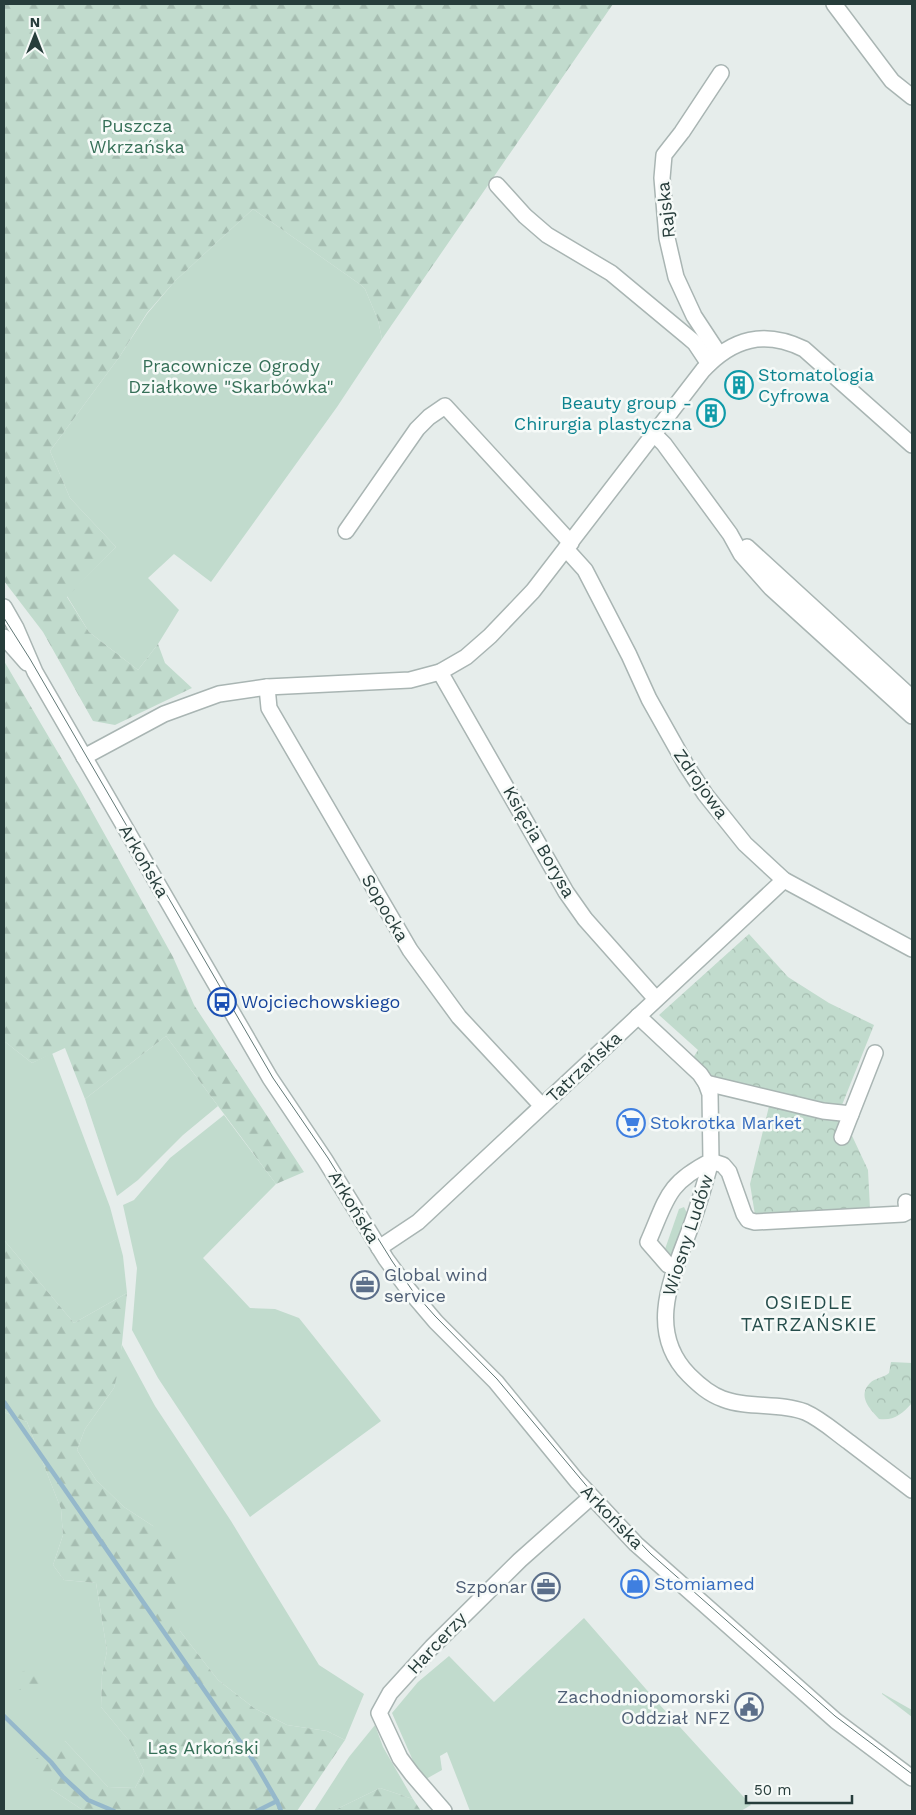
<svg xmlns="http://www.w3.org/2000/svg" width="916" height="1815" viewBox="0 0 916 1815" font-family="'Work Sans',sans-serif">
  <defs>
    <pattern id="forest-firs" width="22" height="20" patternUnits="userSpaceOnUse" patternTransform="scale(1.25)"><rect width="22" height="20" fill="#c1dbcd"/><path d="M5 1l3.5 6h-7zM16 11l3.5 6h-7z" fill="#a6bdb1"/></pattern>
    <pattern id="park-crowns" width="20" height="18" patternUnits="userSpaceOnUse" patternTransform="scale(1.25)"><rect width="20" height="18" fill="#c1dbcd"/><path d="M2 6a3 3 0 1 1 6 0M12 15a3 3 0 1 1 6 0" fill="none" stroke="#a6bdb1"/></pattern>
  </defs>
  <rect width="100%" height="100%" fill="#e6edeb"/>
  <!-- green -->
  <g fill="#c1dbcd">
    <path d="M253,209L361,285L365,289L378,320L382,339L337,407L211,582L174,554L148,578L179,610L158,644L138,670L89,632L67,596L116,547L70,498L50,451L120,356L147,314L175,281Z"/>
    <path d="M166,1036L218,1106L183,1135L138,1180L117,1196L85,1099Z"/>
    <path d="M4,1041L32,1063L52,1053L110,1207L123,1256L127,1293L74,1323L4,1240Z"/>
    <path d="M224,1115L276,1184L203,1258L250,1308L275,1309L299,1318L381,1421L250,1517L158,1378L132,1330L137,1268L123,1205L134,1200L170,1158Z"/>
    <path d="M684,1207L687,1213L673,1253L668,1256L664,1252L679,1209Z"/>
    <path d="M122,1345L155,1406L231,1521L319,1665L364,1694L345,1740L327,1731L287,1725L254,1708L218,1680L180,1631L153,1526L124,1507L96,1480L77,1450L85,1429L114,1388Z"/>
    <path d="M4,1412L27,1422L61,1509L63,1535L53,1565L64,1580L96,1583L107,1651L102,1675L101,1707L130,1742L144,1771L135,1788L108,1787L65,1741L51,1789L84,1811H4Z"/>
    <path d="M584,1618L659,1704L751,1805L741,1811H470L447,1752L440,1756L442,1770L426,1779L414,1763L392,1713L418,1682L449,1656L494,1702Z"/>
    <path d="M882,1693L912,1710V1717L882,1694Z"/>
    <path d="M375,1725L383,1747L413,1799L380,1788L333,1811H314L349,1757Z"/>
  </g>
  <!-- forest -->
  <g fill="url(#forest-firs)">
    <path d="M4,4H613L382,339L378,320L365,289L361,285L253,209L175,281L147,313L120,356L50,451L70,498L116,547L67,597L89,632L138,670L158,644L165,663L192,688L115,725L93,721L43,632L4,581Z"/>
    <path d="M4,661L80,790L173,957L194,1005L304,1172L276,1184L166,1036L85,1099L65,1048L32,1063L4,1041Z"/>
    <path d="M4,1240L74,1323L127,1293L120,1363L114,1388L85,1429L77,1450L96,1480L124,1507L153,1526L177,1554L180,1631L218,1680L254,1708L287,1725L327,1731L345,1740L297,1811H84L51,1789L34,1760L65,1741L108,1787L135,1788L144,1771L130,1742L101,1707L102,1675L107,1651L96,1583L64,1580L53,1565L63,1535L61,1509L27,1422L4,1412Z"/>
    <path d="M27,1670L38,1672L44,1679L38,1687L24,1690L11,1689V1679L16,1674Z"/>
    <path d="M380,1788L413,1799L421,1811H333Z"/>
  </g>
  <!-- park -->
  <g fill="url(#park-crowns)">
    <path d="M749,934L788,977L829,1003L874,1025L840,1110L868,1170L870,1209L755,1215L750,1184L772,1094L708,1079L691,1061L698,1050L659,1015Z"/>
    <path d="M891,1362L912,1363V1403C902,1414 894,1421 879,1419C870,1409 857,1396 870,1383C875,1378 883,1378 889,1373Z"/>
  </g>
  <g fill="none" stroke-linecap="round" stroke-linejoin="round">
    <!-- stream -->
    <g stroke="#95b8cb" stroke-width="4.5">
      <path d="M4,1402L255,1763L277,1801"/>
      <path d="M4,1716L51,1762L63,1777L88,1800L114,1811"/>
      <path d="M257,1811L277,1801L281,1811"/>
    </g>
    <defs>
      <g id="minor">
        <path d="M834,4L892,81L912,97"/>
        <path d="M497,185L525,216L547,235L611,273L688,337L695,343L709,364"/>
        <path d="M719,354L694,316L676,277L667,238L662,178L664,155L682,132L721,73"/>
        <path d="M654,434L664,444L730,534L741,554L771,588L912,716"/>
        <path d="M346,531L417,429L429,417L445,406L571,543"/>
        <path d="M747,547L912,698"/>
        <path d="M566,549L585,570L629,655L649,699L686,765L705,794L745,844L784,880L912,949"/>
        <path d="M4,607L16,628L35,672L270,1078L325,1160L386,1259L408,1289L436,1322L496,1382L577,1481L636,1544L836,1721L912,1778"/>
        <path d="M4,637L27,663"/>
        <path d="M440,672L566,892L585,919L656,999"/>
        <path d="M267,687L269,708L410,950L459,1017L542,1106"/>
        <path d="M84,757L164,714L219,694L267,687L410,680L440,672L466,657L490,636L533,591L703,370C733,338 764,330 804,349L912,445"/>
        <path d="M638,1016L700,1074L706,1083L710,1094L711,1161C666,1184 667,1199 648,1242L668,1265L675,1267"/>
        <path d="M706,1083L823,1111L851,1114L875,1053"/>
        <path d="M842,1137L851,1114"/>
        <path d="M906,1202L907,1212L903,1214L755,1222L748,1220L744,1214L729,1172L723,1165L711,1161C705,1183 699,1204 691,1226C673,1275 645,1330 689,1375C699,1385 709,1394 723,1399C749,1409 779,1402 805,1412C821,1419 835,1432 849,1442C870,1458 891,1474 912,1490"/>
        <path d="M379,1248L418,1222L784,880"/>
        <path d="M444,1811L412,1774L400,1758L379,1713L390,1693L432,1647L520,1560L591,1497"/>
      </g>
    </defs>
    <!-- minor casing -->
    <use href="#minor" stroke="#a9b5b3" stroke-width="18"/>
    <!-- minor -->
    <use href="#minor" stroke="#fff" stroke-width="15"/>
    <!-- tram -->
    <path stroke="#617876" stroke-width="1" d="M4,618L30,659L273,1078L328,1158L392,1261L412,1290L435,1316L497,1379L595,1496L651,1554L835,1716L912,1774"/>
  </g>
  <!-- icons -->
  <defs>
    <symbol id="building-ring" viewBox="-11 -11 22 22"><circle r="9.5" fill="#f6faf8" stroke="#0f9aa8" stroke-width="1.5"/><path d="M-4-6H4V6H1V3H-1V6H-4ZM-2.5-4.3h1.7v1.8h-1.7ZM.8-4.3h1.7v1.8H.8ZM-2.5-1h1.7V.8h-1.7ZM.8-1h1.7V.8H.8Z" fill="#0f9aa8"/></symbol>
    <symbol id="bus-ring" viewBox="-11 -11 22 22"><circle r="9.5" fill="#f6faf8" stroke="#1a4fb4" stroke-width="1.5"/><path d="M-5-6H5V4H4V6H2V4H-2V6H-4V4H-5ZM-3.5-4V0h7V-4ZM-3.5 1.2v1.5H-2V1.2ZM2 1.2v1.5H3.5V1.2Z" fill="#1a4fb4"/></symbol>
    <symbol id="supermarket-ring" viewBox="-11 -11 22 22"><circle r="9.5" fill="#f6faf8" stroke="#3f7fe0" stroke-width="1.5"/><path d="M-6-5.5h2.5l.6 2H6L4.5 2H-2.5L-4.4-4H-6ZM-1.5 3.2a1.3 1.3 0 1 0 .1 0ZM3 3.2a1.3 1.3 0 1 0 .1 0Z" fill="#3f7fe0"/></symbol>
    <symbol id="office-ring" viewBox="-11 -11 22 22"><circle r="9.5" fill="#f6faf8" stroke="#5c6f8a" stroke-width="1.5"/><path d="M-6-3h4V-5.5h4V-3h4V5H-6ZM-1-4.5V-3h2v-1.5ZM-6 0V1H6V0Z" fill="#5c6f8a"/></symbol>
    <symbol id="shop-ring" viewBox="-11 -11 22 22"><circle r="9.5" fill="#f6faf8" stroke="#3f7fe0" stroke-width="1.5"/><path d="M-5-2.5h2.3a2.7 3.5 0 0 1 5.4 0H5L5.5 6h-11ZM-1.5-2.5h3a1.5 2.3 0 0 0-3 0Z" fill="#3f7fe0"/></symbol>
    <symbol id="civic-ring" viewBox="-11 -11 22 22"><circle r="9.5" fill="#f6faf8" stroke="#5c6f8a" stroke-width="1.5"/><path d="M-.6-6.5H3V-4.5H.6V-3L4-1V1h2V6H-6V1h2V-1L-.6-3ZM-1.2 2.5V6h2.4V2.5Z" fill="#5c6f8a"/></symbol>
  </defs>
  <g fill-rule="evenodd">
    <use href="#building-ring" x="723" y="369" width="32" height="32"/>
    <use href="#building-ring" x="695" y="397" width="32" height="32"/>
    <use href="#bus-ring" x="206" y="986" width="32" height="32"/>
    <use href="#supermarket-ring" x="615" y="1107" width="32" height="32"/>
    <use href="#office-ring" x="349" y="1269" width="32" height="32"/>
    <use href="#shop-ring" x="619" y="1568" width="32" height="32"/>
    <use href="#office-ring" x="530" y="1571" width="32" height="32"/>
    <use href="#civic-ring" x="733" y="1691" width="32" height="32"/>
  </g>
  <g text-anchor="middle" stroke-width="5" stroke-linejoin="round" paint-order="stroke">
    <!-- park labels -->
    <g font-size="18" fill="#356f57" stroke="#f6faf8">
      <text x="137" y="132">Puszcza<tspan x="137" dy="21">Wkrzańska</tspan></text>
      <text x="231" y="372">Pracownicze Ogrody<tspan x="231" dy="21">Działkowe "Skarbówka"</tspan></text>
      <text x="203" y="1754">Las Arkoński</text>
    </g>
    <!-- street labels -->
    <g font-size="18" fill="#273d3b" stroke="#f6faf8">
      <text transform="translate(666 210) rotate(-96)" y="6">Rajska</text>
      <text transform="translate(701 784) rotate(55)" y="6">Zdrojowa</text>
      <text transform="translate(539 842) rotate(60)" y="6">Księcia Borysa</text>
      <text transform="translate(144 861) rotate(60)" y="6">Arkońska</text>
      <text transform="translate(385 908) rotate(60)" y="6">Sopocka</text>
      <text transform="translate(584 1067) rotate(-43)" y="6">Tatrzańska</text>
      <text transform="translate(354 1207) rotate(59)" y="6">Arkońska</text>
      <text transform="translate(688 1235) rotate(-72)" y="6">Wiosny Ludów</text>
      <text transform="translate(612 1517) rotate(46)" y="6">Arkońska</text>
      <text transform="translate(437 1643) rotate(-47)" y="6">Harcerzy</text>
    </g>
    <!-- culture labels -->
    <g font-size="18" fill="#0d838f" stroke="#f6faf8" text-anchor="start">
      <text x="758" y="381">Stomatologia<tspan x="758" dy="21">Cyfrowa</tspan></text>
      <text x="692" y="409" text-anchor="end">Beauty group -<tspan x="692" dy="21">Chirurgia plastyczna</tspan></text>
    </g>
    <!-- transit labels -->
    <g font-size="18" fill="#164399" stroke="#f6faf8" text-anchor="start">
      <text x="241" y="1008">Wojciechowskiego</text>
    </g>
    <!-- shop labels -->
    <g font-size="18" fill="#366cbe" stroke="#f6faf8" text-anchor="start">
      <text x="650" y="1129">Stokrotka Market</text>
      <text x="654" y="1590">Stomiamed</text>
    </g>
    <!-- service labels -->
    <g font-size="18" fill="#4e5e75" stroke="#f6faf8" text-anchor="end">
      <text x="384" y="1281" text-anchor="start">Global wind<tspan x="384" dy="21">service</tspan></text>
      <text x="527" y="1593">Szponar</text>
      <text x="730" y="1703">Zachodniopomorski<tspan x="730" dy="21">Oddział NFZ</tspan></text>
    </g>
    <!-- neighbourhood labels -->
    <g font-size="19" letter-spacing="1" fill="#254d4b" stroke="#f6faf8">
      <text x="809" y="1309">OSIEDLE<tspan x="809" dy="22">TATRZAŃSKIE</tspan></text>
    </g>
  </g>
  <!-- border -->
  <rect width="916" height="1815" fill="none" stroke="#273d3b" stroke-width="10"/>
  <!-- north arrow -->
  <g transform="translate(35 35)" stroke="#f6faf8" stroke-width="4" paint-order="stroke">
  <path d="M0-4L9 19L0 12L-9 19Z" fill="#273d3b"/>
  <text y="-8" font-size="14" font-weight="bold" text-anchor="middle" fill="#273d3b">N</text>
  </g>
  <!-- scale -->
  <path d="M746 1795v8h106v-8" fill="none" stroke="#273d3b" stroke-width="2.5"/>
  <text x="754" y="1795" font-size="15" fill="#273d3b" stroke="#f6faf8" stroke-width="4" paint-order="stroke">50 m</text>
</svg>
